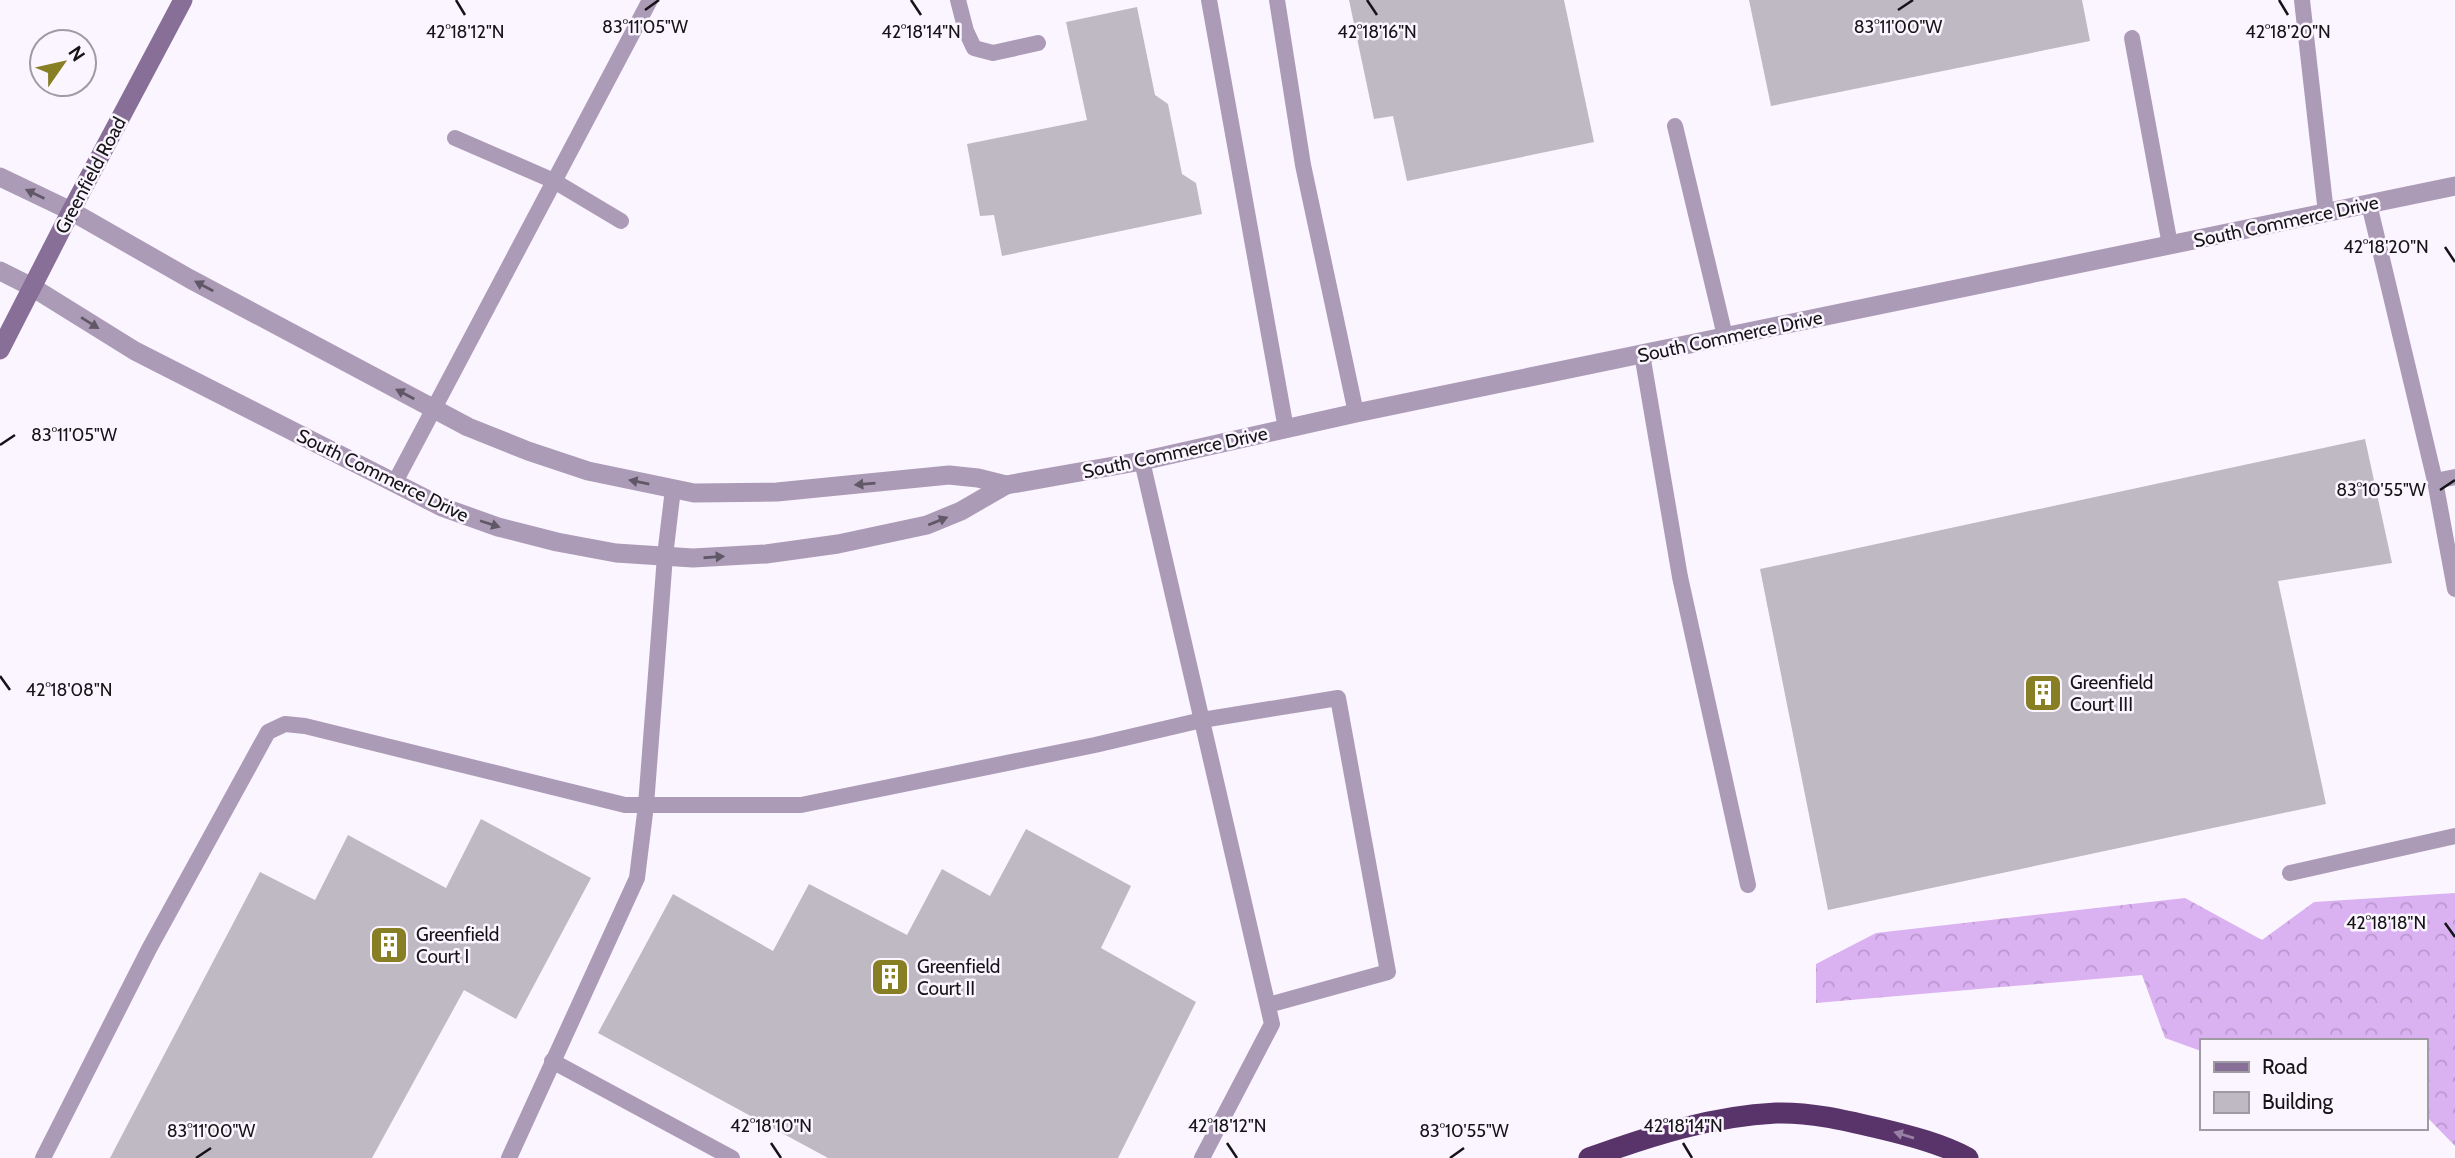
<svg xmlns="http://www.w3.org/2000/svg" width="2455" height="1158" viewBox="0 0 2455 1158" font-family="Cabin,sans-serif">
  <defs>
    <pattern id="forest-crowns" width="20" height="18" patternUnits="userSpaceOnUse" patternTransform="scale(1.75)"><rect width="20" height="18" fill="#dab1f1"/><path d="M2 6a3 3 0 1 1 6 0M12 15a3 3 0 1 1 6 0" fill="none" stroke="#ba97ce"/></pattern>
  </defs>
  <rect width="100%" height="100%" fill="#fbf5ff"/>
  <!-- forest -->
  <path fill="url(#forest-crowns)" d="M2455,893V1146L2425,1115V1041H2201V1051L2165,1038L2142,975L1816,1003V964L1876,933L2185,898L2262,940L2314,902Z"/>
  <!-- building -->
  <g fill="#bfb9c3">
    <path d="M1349,0H1564L1594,142L1407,181L1393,116L1374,119Z"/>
    <path d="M1749,0H2082L2090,41L1771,106Z"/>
    <path d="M1137,7L1155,95L1168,104L1182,174L1196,183L1202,214L1002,256L994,215L980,216L967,144L1087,120L1066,22Z"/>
    <path d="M2365,439L2392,563L2278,581L2326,804L1828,910L1760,569Z"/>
    <path d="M481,819L591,878L516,1019L464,990L372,1158H110L260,872L315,900L348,835L446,888Z"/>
    <path d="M1026,829L1131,886L1101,948L1196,1002L1118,1158H828L598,1033L673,894L773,951L809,884L907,935L942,869L990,896Z"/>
  </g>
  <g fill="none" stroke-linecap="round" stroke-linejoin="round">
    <!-- service -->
    <g stroke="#ac9bb7" stroke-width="16">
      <path d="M958,0L966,31L974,48L993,53L1038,43"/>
      <path d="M1209,0L1286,429"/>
      <path d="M1277,0L1303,165L1356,413"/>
      <path d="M2302,0L2326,213"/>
      <path d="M2132,38L2170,245"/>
      <path d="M1675,126L1725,336"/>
      <path d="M455,138L554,181L621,221"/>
      <path d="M2369,204L2435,481L2455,477"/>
      <path d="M1642,354L1680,577L1748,885"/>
      <path d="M1142,461L1272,1024L1202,1158"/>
      <path d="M2435,481L2455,589"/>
      <path d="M394,484L650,0"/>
      <path d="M2290,873L2455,836"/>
      <path d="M552,1061L732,1158"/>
      <path d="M43,1158L149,949L268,732L285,724L305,726L625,805H646L665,556L673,489"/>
      <path d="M509,1158L637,878L646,805H801L1095,745L1202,720L1338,698L1388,972L1268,1005"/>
    </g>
    <!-- minor -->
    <g stroke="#ac9bb7" stroke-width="19">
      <path d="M0,177L71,211L190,279L468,427L528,451L588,471L694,493L777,492L949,475L978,478L1006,485"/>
      <path d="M0,271L32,287L135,351L442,507L498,527L557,542L616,553L693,558L766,554L838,544L927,525L961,511L1006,485L1142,461L1356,413L2455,186"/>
    </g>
    <!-- secondary -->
    <path stroke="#886f97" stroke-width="19" d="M0,350L71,211L183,0"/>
    <!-- motorway -->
    <path stroke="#58346b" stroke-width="21" d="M1589,1158C1650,1136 1712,1116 1776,1113C1812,1112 1848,1121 1882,1129C1911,1136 1942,1144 1968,1158"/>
  </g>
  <!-- one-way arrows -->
  <defs><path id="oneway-solid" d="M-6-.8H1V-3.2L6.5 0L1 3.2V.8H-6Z" transform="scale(1.75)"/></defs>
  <g fill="#615867">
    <use href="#oneway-solid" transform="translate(35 194) rotate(-154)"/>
    <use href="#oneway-solid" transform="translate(204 286) rotate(-152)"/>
    <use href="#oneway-solid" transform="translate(90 323) rotate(32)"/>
    <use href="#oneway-solid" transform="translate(405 394) rotate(-152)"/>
    <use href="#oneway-solid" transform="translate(639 482) rotate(-168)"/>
    <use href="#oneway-solid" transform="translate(865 484) rotate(175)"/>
    <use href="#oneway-solid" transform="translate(938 521) rotate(-22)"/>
    <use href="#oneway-solid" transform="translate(490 524) rotate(18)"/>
    <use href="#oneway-solid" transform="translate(714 557) rotate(-4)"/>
  </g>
  <use fill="#9981a6" href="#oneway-solid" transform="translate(1904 1135) rotate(-163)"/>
  <!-- ticks -->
  <path fill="none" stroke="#161417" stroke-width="2.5" d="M456,0L465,15M911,0L921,15M1367,0L1377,15M2279,0L2288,15M645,10L659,0M1898,10L1913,0M2445,247L2455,262M0,445L15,435M2440,490L2455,480M0,676L10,690M2445,923L2455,937M771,1143L781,1158M1227,1143L1237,1158M1683,1143L1692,1158M196,1158L211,1148M1450,1158L1464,1148"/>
  <!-- icons -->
  <defs>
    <symbol id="building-square" viewBox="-11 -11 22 22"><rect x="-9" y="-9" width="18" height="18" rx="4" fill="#887e24" stroke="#fbf5ff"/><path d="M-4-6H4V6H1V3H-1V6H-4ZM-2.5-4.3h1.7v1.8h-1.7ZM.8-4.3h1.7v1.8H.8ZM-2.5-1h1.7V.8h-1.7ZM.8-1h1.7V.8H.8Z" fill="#fff"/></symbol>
  </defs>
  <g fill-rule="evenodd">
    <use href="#building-square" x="2021" y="671" width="44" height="44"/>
    <use href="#building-square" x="367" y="923" width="44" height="44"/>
    <use href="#building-square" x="868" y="955" width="44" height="44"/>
  </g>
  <g text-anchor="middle" stroke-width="5" stroke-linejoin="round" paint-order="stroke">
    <!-- street labels -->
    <g font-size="19" fill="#161417" stroke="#fbf5ff">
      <text transform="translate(90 175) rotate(-62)" y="7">Greenfield Road</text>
      <text transform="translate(2286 221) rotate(-12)" y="7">South Commerce Drive</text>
      <text transform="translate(1730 336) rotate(-12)" y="7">South Commerce Drive</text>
      <text transform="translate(1175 452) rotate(-12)" y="7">South Commerce Drive</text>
      <text transform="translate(383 475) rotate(26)" y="7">South Commerce Drive</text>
    </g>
    <!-- poi labels -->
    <g font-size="19" fill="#161417" stroke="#fbf5ff" text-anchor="start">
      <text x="2070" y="689">Greenfield<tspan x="2070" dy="22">Court III</tspan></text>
      <text x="416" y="941">Greenfield<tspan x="416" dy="22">Court I</tspan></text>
      <text x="917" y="973">Greenfield<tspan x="917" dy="22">Court II</tspan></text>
    </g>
  </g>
  <g font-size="18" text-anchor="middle" fill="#161417" stroke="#fbf5ff" stroke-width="5" stroke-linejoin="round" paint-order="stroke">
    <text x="645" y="33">83°11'05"W</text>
    <text x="1898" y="33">83°11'00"W</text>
    <text x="2288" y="38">42°18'20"N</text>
    <text x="1377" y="38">42°18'16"N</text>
    <text x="465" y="38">42°18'12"N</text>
    <text x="921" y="38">42°18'14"N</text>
    <text x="2386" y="253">42°18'20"N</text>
    <text x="74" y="441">83°11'05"W</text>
    <text x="2381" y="496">83°10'55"W</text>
    <text x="69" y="696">42°18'08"N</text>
    <text x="2386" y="929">42°18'18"N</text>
    <text x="771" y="1132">42°18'10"N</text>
    <text x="1227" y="1132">42°18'12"N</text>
    <text x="1683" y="1132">42°18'14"N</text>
    <text x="211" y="1137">83°11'00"W</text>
    <text x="1464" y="1137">83°10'55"W</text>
  </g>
  <!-- legend -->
  <rect x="2200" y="1039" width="228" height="91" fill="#fbf5ff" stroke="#9f9ba2" stroke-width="2"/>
  <rect x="2214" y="1062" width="35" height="10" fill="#886f97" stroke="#9f9ba2" stroke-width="2"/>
  <text x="2262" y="1074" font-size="21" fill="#161417">Road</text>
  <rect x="2214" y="1092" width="35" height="21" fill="#bfb9c3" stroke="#9f9ba2" stroke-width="2"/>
  <text x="2262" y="1109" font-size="21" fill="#161417">Building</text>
  <!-- north arrow -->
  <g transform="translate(63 63) rotate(56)"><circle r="33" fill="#fbf5ff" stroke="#9f9ba2" stroke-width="2"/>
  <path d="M0-5L12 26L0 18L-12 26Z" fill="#887e24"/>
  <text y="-10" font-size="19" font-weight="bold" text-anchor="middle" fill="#161417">N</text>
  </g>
</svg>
